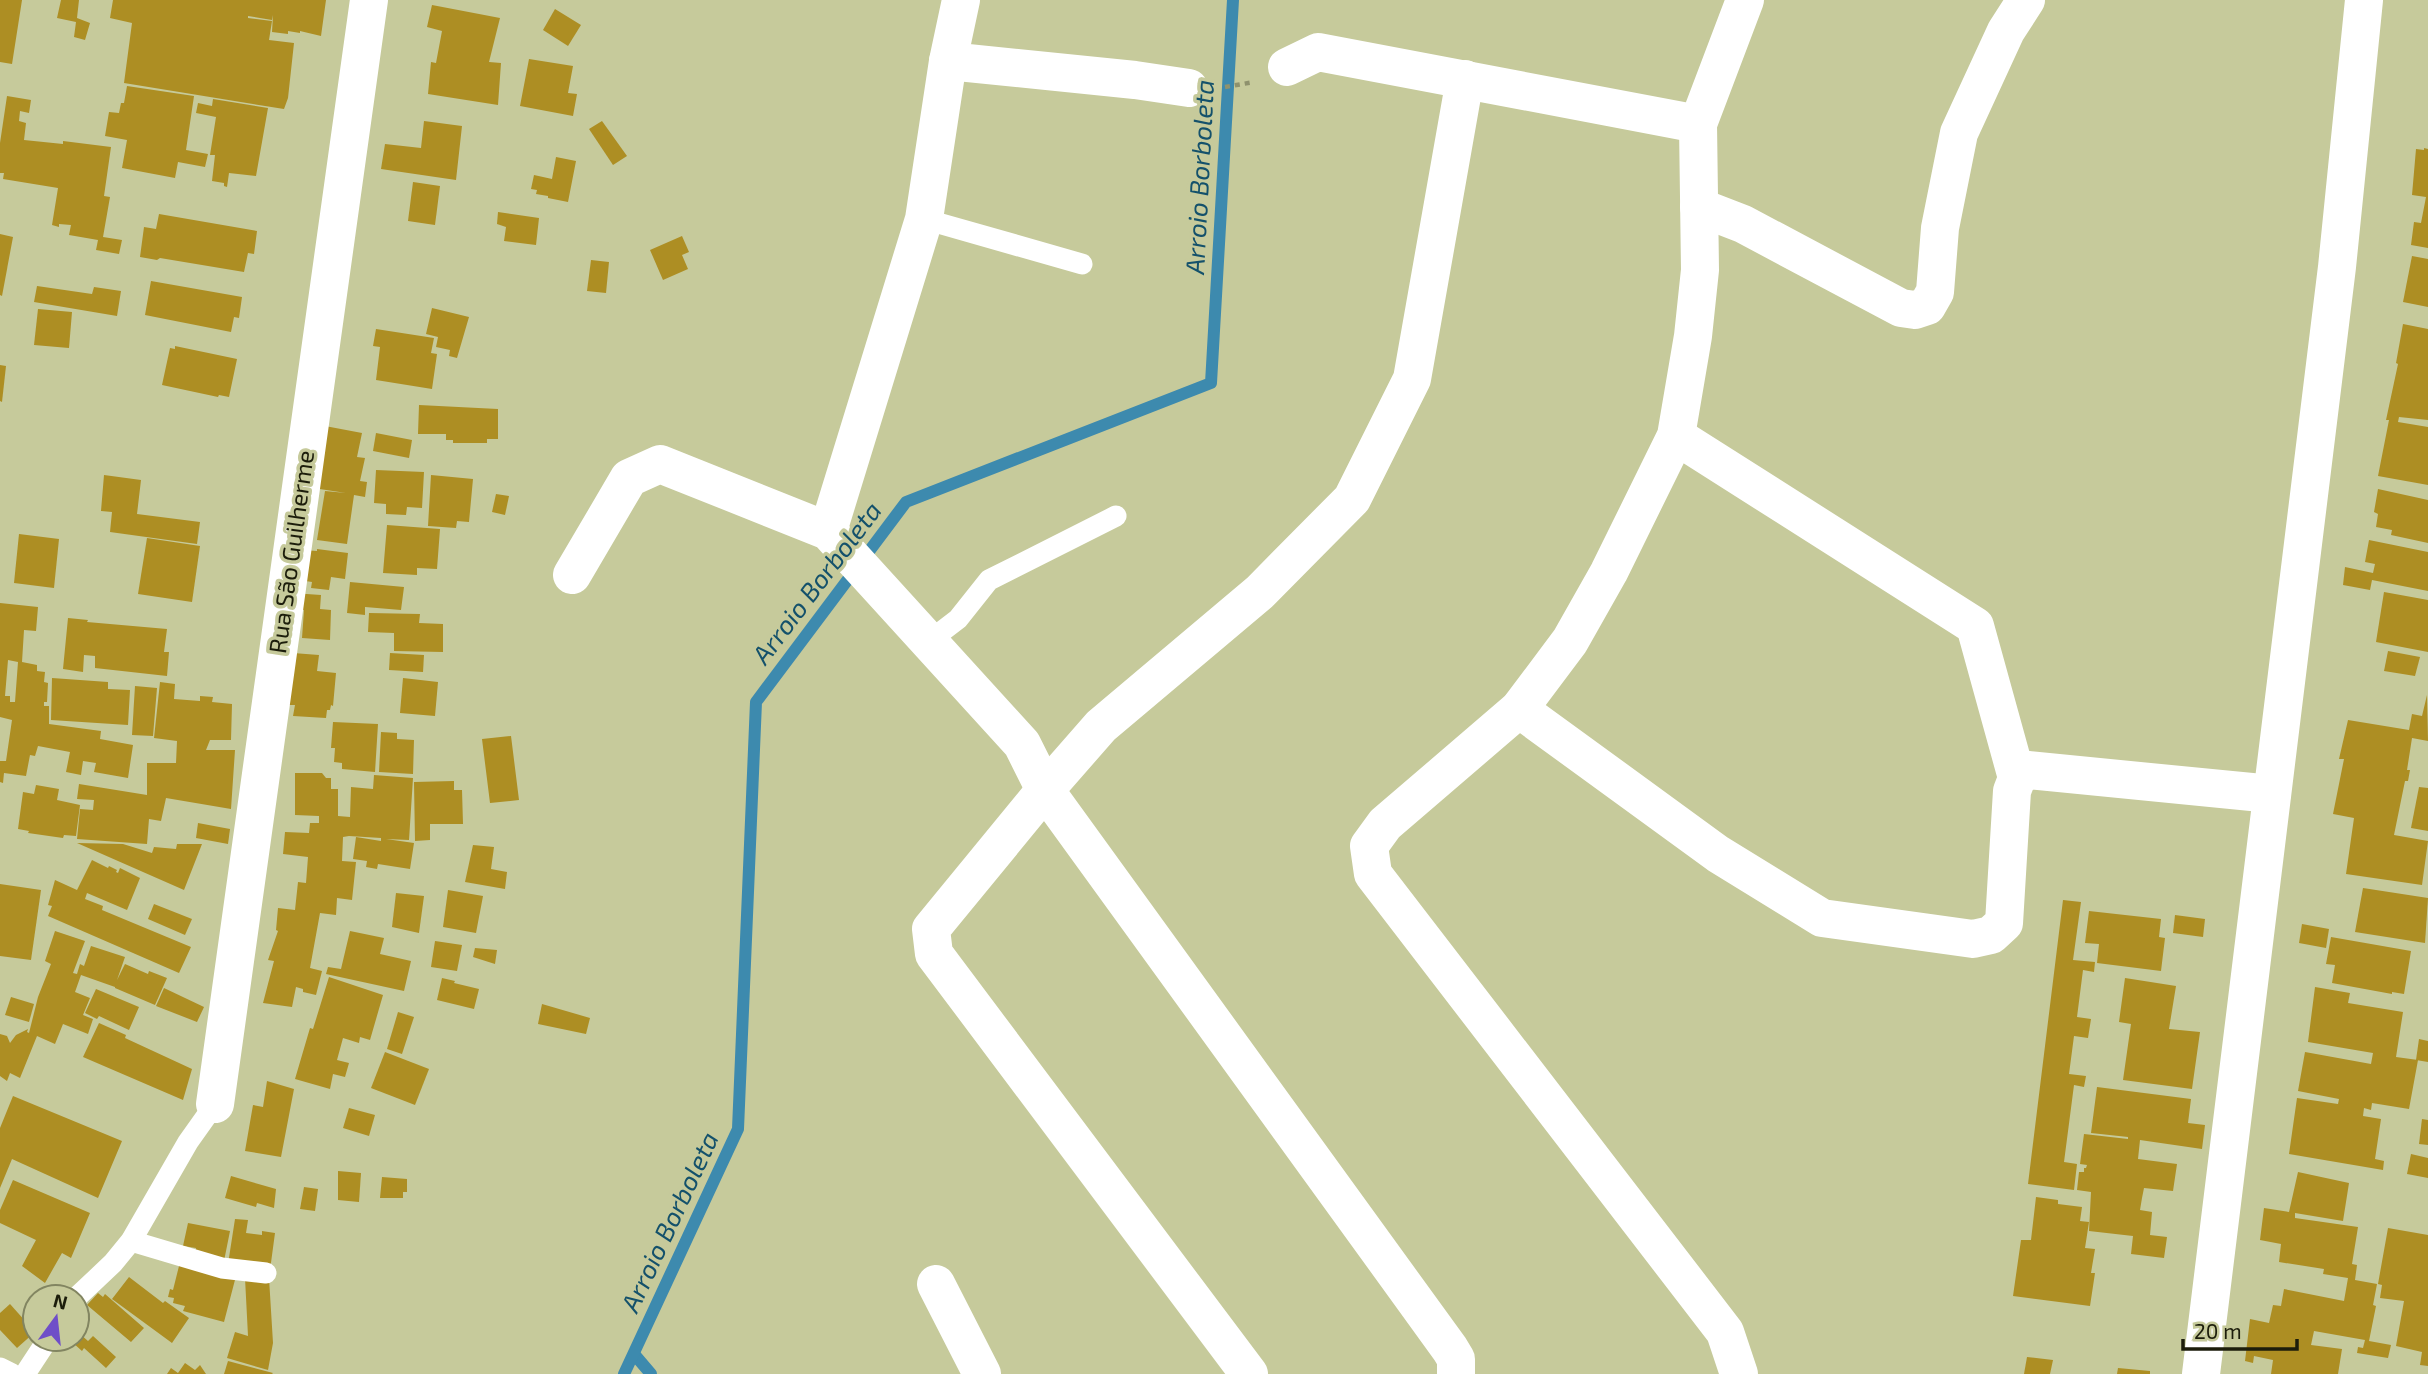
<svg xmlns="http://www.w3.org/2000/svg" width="2428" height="1374" viewBox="0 0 2428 1374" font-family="'Exo 2',sans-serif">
  <rect width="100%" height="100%" fill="#c6ca9b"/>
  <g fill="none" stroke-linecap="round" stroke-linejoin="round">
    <!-- stream -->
    <g stroke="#3d8aae" stroke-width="12">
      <path d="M634,1354L651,1374"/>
      <path d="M624,1374L738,1129L756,702L906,502L1211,383L1233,0"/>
    </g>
  </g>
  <!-- building -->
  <g fill="#ad8e23" fill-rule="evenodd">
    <path d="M0,0H22L12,64L0,62Z"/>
    <path d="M61,0H79L77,18L90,23L85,40L74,37L76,22L57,18Z"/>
    <path d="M113,0H326L321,36L300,31V33L288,31V34L272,32L273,15L272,20L248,16V18L272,21L269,40L294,43L288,98L284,109L124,83L132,23L110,18Z"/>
    <path d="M432,5L500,18L489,62L501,63L498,105L428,94L431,62L436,63L442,31L427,27Z"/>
    <path d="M555,9L581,25L568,46L543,30Z"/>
    <path d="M529,59L573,66L568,93L577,94L573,116L520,106Z"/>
    <path d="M127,86L194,96L186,150L208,154L205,167L178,162L175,178L122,168L127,140L105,136L109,112L119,113L121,103H124Z"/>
    <path d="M7,96L31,100L29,113L20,111L19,121L26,123L24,140L63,144V141L111,147L104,196L110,197L103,237L122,240L119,254L96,250L98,240L69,235L71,225L59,224V227L52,225L58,188L3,179L4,173H0V143Z"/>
    <path d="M213,99L268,108L256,176L229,173L227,187L224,186V183L212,181L215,155H210L216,117L196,113L198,103L212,106Z"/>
    <path d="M424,121L462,126L456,180L381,169L385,144L421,148Z"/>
    <path d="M602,121L627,156L613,165L589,129Z"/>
    <path d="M2424,148L2428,149V248L2411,245L2414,222L2421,223L2426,197L2412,195L2416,149L2424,150Z"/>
    <path d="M556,157L576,161L568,202L548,198V196L536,194L537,190L531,189L534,175L552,179Z"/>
    <path d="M413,182L440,186L435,225L408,221Z"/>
    <path d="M498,212L539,218L536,245L504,241L506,227L497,224Z"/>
    <path d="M159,214L257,231L254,254L248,253L244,272L160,258L157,260L140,257L144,227L156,229Z"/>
    <path d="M0,234L13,237L2,296L0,295Z"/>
    <path d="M682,236L689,252L682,255L688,269L663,280L650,250Z"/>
    <path d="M2412,256L2428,259V307L2403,302Z"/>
    <path d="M591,260L609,262L606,293L587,291Z"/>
    <path d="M151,281L242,297L239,318L234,317L231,332L145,315Z"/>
    <path d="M37,286L92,294L94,287L121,291L117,316L34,302Z"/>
    <path d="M432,308L469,317L457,358L449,356L450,350L436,347L438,337L426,334Z"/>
    <path d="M38,309L72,312L69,348L34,345Z"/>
    <path d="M2403,324L2428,329V420L2399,417L2398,422L2428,427V485L2378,476L2389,420H2386L2398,364L2396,363Z"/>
    <path d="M376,329L434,338L431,353L437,354L432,389L376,380L380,347L373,346Z"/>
    <path d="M175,346L237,359L229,397L219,395L218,397L162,385L170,348L175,349Z"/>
    <path d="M0,365L6,366L2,402L0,401Z"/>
    <path d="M419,405L498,409V439H487V443H453V440H446V434H418Z"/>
    <path d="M325,426L362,433L357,457L365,458L360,481L367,482L365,497L354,495L347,544L317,540L325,491L346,493L313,488Z"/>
    <path d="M376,433L412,440L409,458L373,451Z"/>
    <path d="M376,470L424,472L422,508L407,507L406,515L386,514V504L374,503Z"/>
    <path d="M104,475L141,480L137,514L200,522L197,544L110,532L112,512L101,511Z"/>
    <path d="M431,475L473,479L469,522L457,521L456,528L428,526Z"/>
    <path d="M2378,489L2428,500V543L2391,535L2392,530L2376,527L2378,514L2374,512Z"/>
    <path d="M496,494L509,496L505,515L492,512Z"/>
    <path d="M387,525L440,529L437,569L417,568V575L383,573Z"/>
    <path d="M19,534L59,539L54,588L14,583Z"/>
    <path d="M147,538L200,546L192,602L138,594Z"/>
    <path d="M2369,540L2428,552V591L2372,580L2370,590L2343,585L2345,567L2373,573L2375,564L2365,562Z"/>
    <path d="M317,549L348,553L345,579L331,577L329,590L311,588L312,582L299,580L303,550L317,551Z"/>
    <path d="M350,582L404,587L401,610L365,607V615L347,613Z"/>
    <path d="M2384,592L2428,600V652L2376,642Z"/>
    <path d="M292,593L321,595L320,609L331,610L330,640L302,638L304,610L291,608Z"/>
    <path d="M0,603L38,607L36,631L24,630L22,662L37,665V671L45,672L44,682L48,683L47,702H44V706H49V724L101,731L100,739L133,745L128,778L94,772L96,763L83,761L81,775L66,772L70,752L38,746L35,756L30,755L26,776L4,773L3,783L0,782V761H6L12,720L0,717ZM8,660L18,662L15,702H10V696H5Z"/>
    <path d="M369,613L420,614L419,623L443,624V652L394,651V633L368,632Z"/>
    <path d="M68,618L88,620L87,622L167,629L164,652H169L167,676L95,668V656L84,655L83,672L63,669Z"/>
    <path d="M2388,651L2420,657L2415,676L2384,671Z"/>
    <path d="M293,653L319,655L317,671L336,673L333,706L331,705L330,710H327L326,718L293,716L295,705H287Z"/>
    <path d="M390,653L424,655L423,672L389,670Z"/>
    <path d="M52,678L108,682V689L130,690L128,725L51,720Z"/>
    <path d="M403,678L438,682L435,716L400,713Z"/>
    <path d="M160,682L175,684L174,699L200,701V696L213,697L212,702L232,704L231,740H210L206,750H235L231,809L166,798L161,821L149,819L147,844L77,839L80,809L93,810L94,800L77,799L79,784L147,795V763H176L177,741L154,738Z"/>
    <path d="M135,686L157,688L153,736L132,735Z"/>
    <path d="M2427,695L2428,741L2412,738L2407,770H2410L2408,781H2405L2394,835L2428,841L2422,885L2346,874L2354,818L2333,814L2344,759H2339L2348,720L2409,730L2412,714L2422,716Z"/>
    <path d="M333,722L378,724L375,772L342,769V763L334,762L335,748H331Z"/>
    <path d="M381,732L397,733V739L414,740L413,774L379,772Z"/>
    <path d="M511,736L519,800L490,803L482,739Z"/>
    <path d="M295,773H322L326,778H331V789H338V816L350,817L351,787L373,789L374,775L413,778L409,840L386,839L414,843L410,869L378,864L377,869L366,867L367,861L353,859L356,837L381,841V838L349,836L343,837L342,861L356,862L352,900L337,898L336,915L320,913L310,968L322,971L316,995L303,992V989L296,987L292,1007L263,1003L274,961L268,960L278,931L276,930L278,908L295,910L298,882L306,883L308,857L283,854L285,832L309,833L310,823H319V816L295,815Z"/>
    <path d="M454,781V790H462L463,824H430V840L415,841L414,782Z"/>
    <path d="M36,785L59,789L57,800L80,805L76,836L64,835L63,838L28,833L29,831L18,829L23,792L34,794Z"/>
    <path d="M2419,787L2428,788V831L2411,828Z"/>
    <path d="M198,823L230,829L228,844L196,838Z"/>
    <path d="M77,843L123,844L152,853L154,847L176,849L177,844H202L184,890Z"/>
    <path d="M473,845L494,847L491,869L507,872L505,889L465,882Z"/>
    <path d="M92,860L108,868L109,866L117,870L116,872L118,873L120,868L140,878L127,910L87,893L85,899L103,906L102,910L191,947L179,973L48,916L52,906L48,905L55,880L77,890Z"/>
    <path d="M0,884L41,890L31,960L0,956Z"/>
    <path d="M2363,888L2428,898L2425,943L2355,932Z"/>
    <path d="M448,890L483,896L476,933L443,927Z"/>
    <path d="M396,893L424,896L419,933L392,927Z"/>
    <path d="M2063,900L2081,902L2073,960L2095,962L2094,972L2083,970L2077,1017L2091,1019L2088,1038L2074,1036L2069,1074L2086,1076L2084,1087L2074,1085L2064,1162L2077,1164L2074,1190L2028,1184Z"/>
    <path d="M154,904L192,919L185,935L148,919Z"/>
    <path d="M2089,911L2161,919L2159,937L2165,938L2161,971L2097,963L2099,944L2085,943Z"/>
    <path d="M2175,915L2205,919L2203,937L2173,933Z"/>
    <path d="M2302,924L2329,929L2326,948L2299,943Z"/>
    <path d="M55,931L85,941L73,973L77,974L80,964L84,966L91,946L125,957L117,980L125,964L148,974L149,971L167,978L155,1005L115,988V987L81,975L75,992L90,998L83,1015L93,1019L88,1034L63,1024L55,1044L37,1036L20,1078L10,1073L7,1081L0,1076V1034L7,1036L10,1043L16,1035L28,1029L27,1032L29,1033L38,997L51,964L45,961Z"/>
    <path d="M350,931L384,938L380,954L411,961L404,991L326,974L328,967L341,969Z"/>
    <path d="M2331,937L2411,951L2404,994L2392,992V994L2332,983L2335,965L2326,964Z"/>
    <path d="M435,941L462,945L457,971L431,967Z"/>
    <path d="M475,948L497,950L495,964L473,957Z"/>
    <path d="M329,977L383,995L370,1040L360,1037L359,1043L343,1038L337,1060L349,1063L345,1077L333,1074L330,1089L295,1079L310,1028L313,1029Z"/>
    <path d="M442,978L455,981L454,983L479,989L474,1009L437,1000Z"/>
    <path d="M2125,978L2176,986L2169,1029L2200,1032L2192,1089L2123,1080L2131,1024L2119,1022Z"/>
    <path d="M2315,987L2350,993L2348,1003L2403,1012L2396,1057L2418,1060L2409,1109L2372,1103L2371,1110L2364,1108L2363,1116L2381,1119L2375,1159L2384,1161L2383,1170L2289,1154L2297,1098L2338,1104L2339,1099L2298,1091L2305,1052L2371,1064L2373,1053L2308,1042Z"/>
    <path d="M164,988L204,1007L197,1022L156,1006Z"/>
    <path d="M96,989L139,1007L129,1030L99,1016L97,1019L85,1013Z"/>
    <path d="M11,997L34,1004L29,1022L5,1015Z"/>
    <path d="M542,1004L590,1018L586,1034L538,1024Z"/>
    <path d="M398,1012L414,1017L402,1054L387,1049Z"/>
    <path d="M99,1023L126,1035L125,1038L192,1069L183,1100L83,1057Z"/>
    <path d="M2419,1039L2428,1041V1062L2416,1060Z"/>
    <path d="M385,1052L429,1069L415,1105L371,1088Z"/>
    <path d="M267,1081L294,1089L281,1157L245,1151L253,1105L263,1107Z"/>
    <path d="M2097,1087L2191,1099L2188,1123L2205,1125L2202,1149L2140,1140L2138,1159L2177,1164L2173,1191L2144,1188L2142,1198L2140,1210L2152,1212L2150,1235L2167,1237L2164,1258L2131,1254L2133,1236L2089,1231L2091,1192L2077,1190L2079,1172H2084V1168H2086L2087,1165L2080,1164L2084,1134L2128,1139V1137L2091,1133Z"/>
    <path d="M13,1096L122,1141L98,1198L12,1159L0,1188V1128Z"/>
    <path d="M349,1108L375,1115L369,1136L343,1128Z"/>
    <path d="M2422,1119L2428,1120V1145L2419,1144Z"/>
    <path d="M2411,1154L2428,1158V1178L2407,1174Z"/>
    <path d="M338,1171L361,1173L359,1202L338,1200Z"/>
    <path d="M2298,1172L2349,1183L2343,1221L2295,1213V1218L2358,1227L2352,1264L2357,1265L2355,1280L2377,1284L2373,1305L2376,1306L2369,1341L2391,1345L2388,1358L2357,1353L2358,1347L2363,1348L2365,1340L2314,1331L2311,1345L2342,1349L2338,1374H2271L2273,1360L2254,1356L2253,1363L2245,1361L2250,1319L2269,1323L2273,1305L2281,1306L2284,1289L2344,1301L2348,1278L2323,1274L2324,1269L2279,1262L2281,1244L2260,1240L2264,1208L2289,1212Z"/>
    <path d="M231,1176L276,1189L274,1208L257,1203L256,1207L225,1198Z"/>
    <path d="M382,1177L407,1179V1192H403V1198H380Z"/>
    <path d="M13,1180L90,1213L71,1258L62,1253L45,1283L22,1266L36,1240L0,1223V1210Z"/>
    <path d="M304,1187L318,1189L315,1211L300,1209Z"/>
    <path d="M2036,1197L2058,1200V1204L2082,1207L2080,1221L2089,1222L2085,1248L2095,1249L2091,1273H2095L2090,1306L2013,1296L2021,1240H2031Z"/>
    <path d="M235,1219L248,1220L246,1233L262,1235V1231L275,1233L270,1270L228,1264Z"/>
    <path d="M188,1223L230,1231L224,1261L195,1256L196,1248L183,1246Z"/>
    <path d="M2388,1228L2428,1235V1366L2420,1365L2422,1352L2396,1346L2404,1301L2380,1298L2382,1285L2378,1284Z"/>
    <path d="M180,1262L236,1276L224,1322L183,1311L185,1306L173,1303L174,1298L168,1297L170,1289L173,1290Z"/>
    <path d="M129,1277L163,1303L165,1301L189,1318L172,1343L112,1299Z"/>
    <path d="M245,1278H269L273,1343L268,1370L227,1358L235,1332L248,1336Z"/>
    <path d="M98,1293L103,1297L105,1294L144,1328L131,1342L87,1305Z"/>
    <path d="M10,1304L35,1332L17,1348L0,1330V1313Z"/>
    <path d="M80,1334L88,1341L93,1336L116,1357L106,1368L84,1348L82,1351L72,1342Z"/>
    <path d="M2027,1357L2053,1360L2050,1374H2024Z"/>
    <path d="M228,1361L273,1373L272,1374H224Z"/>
    <path d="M185,1363L195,1370L200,1365L206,1374H167L171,1368L178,1373Z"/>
    <path d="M2118,1368L2150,1371V1374H2117Z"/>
  </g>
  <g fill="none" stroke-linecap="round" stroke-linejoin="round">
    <!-- path -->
    <path stroke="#8f926d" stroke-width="4.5" stroke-dasharray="5 5" stroke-linecap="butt" d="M1225,87L1254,82"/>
    <!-- lane -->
    <g stroke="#fff" stroke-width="21">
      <path d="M924,219L1082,264"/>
      <path d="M928,642L958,619L989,580L1116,516"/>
      <path d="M131,1241L222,1268L266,1273"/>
      <path d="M77,1297L113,1263L131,1241L188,1142L215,1104"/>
      <path d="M0,1368L12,1374"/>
      <path d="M25,1374L48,1339"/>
    </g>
    <!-- street -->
    <g stroke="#fff" stroke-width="38">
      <path d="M948,61L1135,80L1189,88"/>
      <path d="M1287,67L1318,52L1698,124"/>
      <path d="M1699,207L1743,224L1901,308L1915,310L1927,306L1935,292L1940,228L1959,133L2006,31L2026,0"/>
      <path d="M1676,436L1975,626L2017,778"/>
      <path d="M828,531L924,219L948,61L961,0"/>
      <path d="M572,575L629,478L660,464L828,531L1022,744L1045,790L1450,1349L1456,1359V1374"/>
      <path d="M1519,709L1718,854L1822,918L1973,939L1991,935L2004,923L2012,791L2017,778L2028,770L2272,794"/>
      <path d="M215,1104L369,0"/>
      <path d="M936,1284L982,1374"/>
      <path d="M1249,1374L934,954L931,929L1045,790L1101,726L1260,592L1352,499L1412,379L1465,79"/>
      <path d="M1739,1374L1725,1332L1373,874L1369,846L1385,824L1519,709L1570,641L1609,572L1676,436L1693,336L1700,270L1698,124L1745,0"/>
      <path d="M2201,1374L2337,267L2364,0"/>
    </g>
  </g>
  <g text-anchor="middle" stroke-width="7" stroke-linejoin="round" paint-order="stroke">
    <!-- street labels -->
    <g font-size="24" fill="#1c1d0b" stroke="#c6ca9b">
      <text transform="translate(292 552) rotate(-82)" y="8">Rua São Guilherme</text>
    </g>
    <!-- water labels -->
    <g font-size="26" font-style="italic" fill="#14516b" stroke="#c6ca9b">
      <text transform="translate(1200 177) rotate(-87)" y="9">Arroio Borboleta</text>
      <text transform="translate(817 583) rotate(-53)" y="9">Arroio Borboleta</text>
      <text transform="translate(670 1222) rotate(-65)" y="9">Arroio Borboleta</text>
    </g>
  </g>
  <!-- north arrow -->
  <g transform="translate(56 1318) rotate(15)"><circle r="33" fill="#c6ca9b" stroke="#828561" stroke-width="2"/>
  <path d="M0-5L12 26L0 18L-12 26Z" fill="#6f4ec8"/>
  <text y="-10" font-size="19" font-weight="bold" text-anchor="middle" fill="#1c1d0b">N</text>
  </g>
  <!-- scale -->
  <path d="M2183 1339v10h114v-10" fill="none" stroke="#1c1d0b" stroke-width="3.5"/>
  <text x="2194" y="1339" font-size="21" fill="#1c1d0b" stroke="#c6ca9b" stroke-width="5" paint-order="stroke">20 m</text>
</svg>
